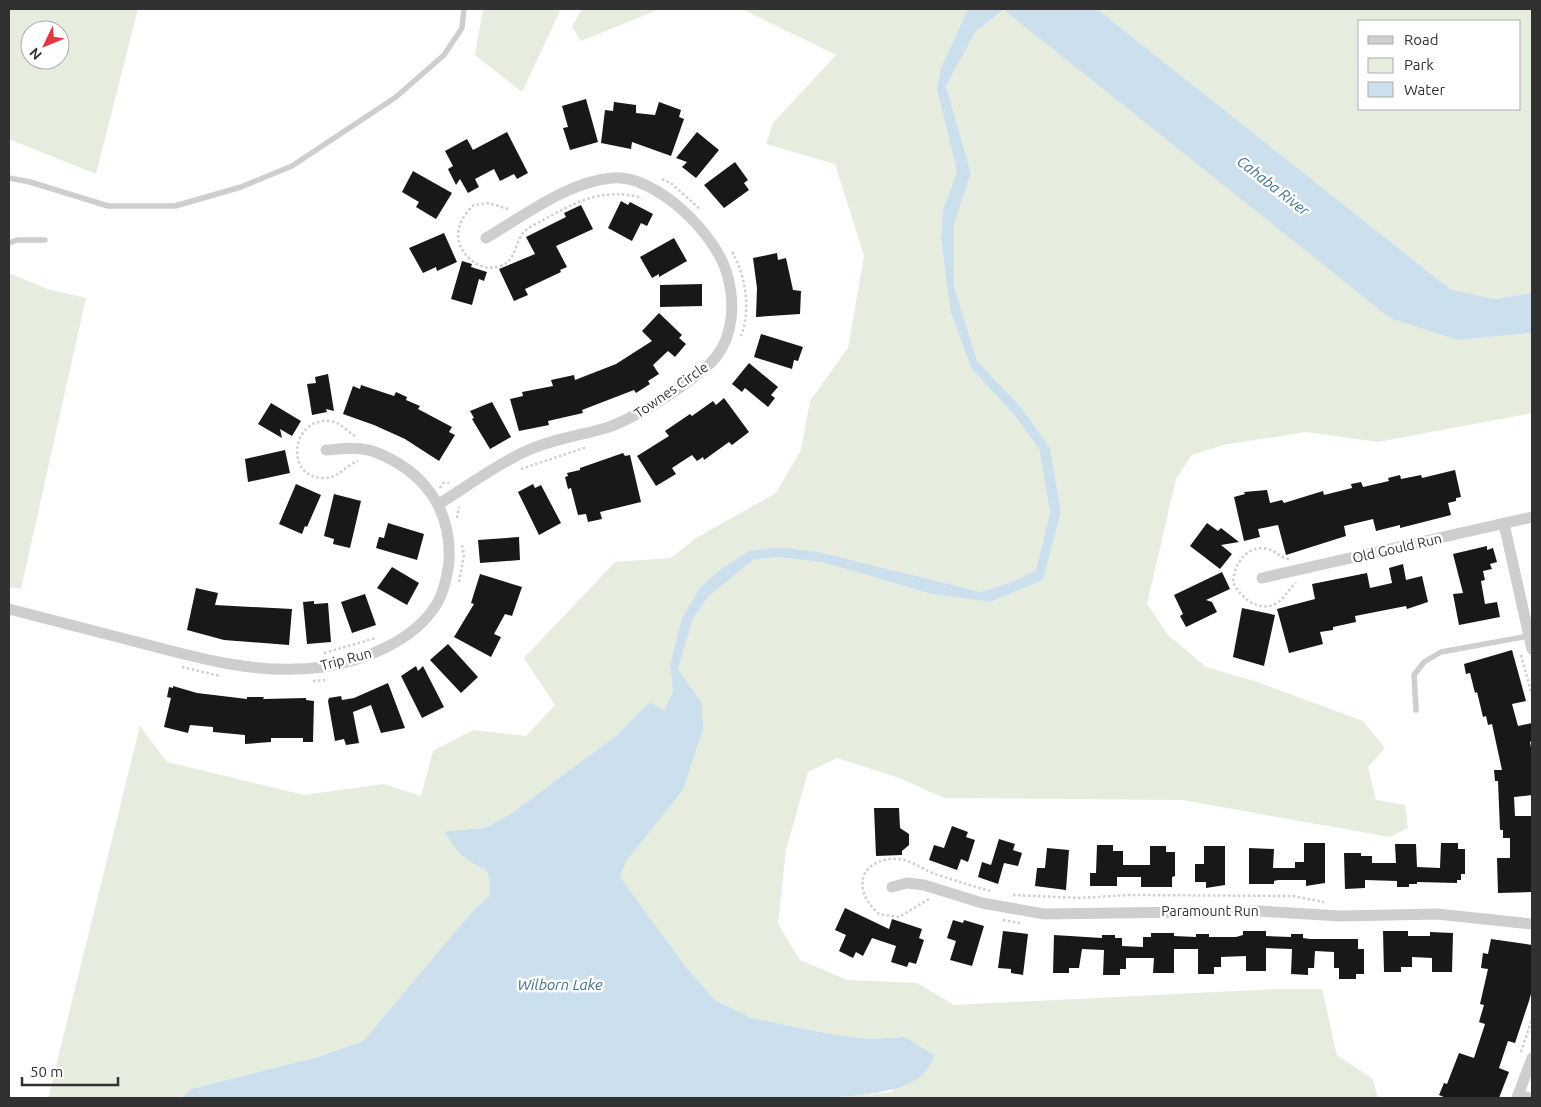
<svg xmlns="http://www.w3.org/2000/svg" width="1541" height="1107" viewBox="0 0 1541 1107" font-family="Ubuntu,sans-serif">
  <rect width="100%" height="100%" fill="#fff"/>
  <!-- green -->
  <g fill="#e6eddf" fill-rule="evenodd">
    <path d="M9,9H138L96,174L9,139ZM30,30H60V60H30Z"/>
    <path d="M483,9H561L522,92L475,55Z"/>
    <path d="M582,9H660L581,41L572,27Z"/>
    <path d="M742,9H968L940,70L937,90L957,172L943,209L941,238L950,310L971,368L1015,416L1039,449L1050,512L1036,570L1014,581L981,592L819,552L778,547L700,588L670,666L673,692L664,710L650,702L617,735L512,813L485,828L448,831L464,858L485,868L490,877V895L471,913L363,1041L321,1056L191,1089L181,1098H48L140,726L167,762L304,795L384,784L421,796L433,751L473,730L526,736L555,705L524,658L615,562L671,558L696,538L776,493L801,450L810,401L848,348L864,256L835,164L766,144L773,123L836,55Z"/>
    <path d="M1097,9H1532V293L1495,299L1450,289ZM1360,21H1520V109H1360Z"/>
    <path d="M1005,10L1458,340L1532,333V413L1378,442L1306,432L1223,445L1192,455L1176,479L1147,604L1168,635L1206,667L1257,682L1363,721L1385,748L1368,767L1376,800L1405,805L1408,828L1390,837L1182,800L944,798L897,777L837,758L808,772L786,850L778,924L800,960L847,980L917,983L954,1005L1276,989H1322L1337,1055L1373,1079L1378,1098H828L891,1092L934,1055L905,1037L868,1039L830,1034L752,1018L716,1001L685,966L620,878L625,861L683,790L702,703L678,669L693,619L708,597L753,560L777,557L822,562L931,594L991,602L1043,580L1061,512L1050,448L1021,407L977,361L954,286V225L971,173L946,86L976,31Z"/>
    <path d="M9,273L47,289L86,298L21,589L9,587Z"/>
  </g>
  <!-- water -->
  <path fill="#ccdfed" d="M968,9H1097L1450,289L1495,299L1532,293V333L1458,340L1390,318L1004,10L976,31L946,86L971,173L954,225V286L977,361L1021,407L1050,448L1061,512L1043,580L991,602L931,594L822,562L777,557L753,560L708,597L693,619L678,669L702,703L703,729L683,790L626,861L620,877L685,966L716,1001L752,1018L830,1034L868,1039L905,1037L934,1055C926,1094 859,1095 828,1098H181L191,1089L321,1056L363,1041L471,913L490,895C490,862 486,874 465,858C457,852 451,841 445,833L448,831L485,828L512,813L617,735L650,702L664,710L673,692L670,666L682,618L700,588L721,569L749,551L778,547L819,552L981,592L1014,581L1036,570L1050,512L1039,449L1015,416L971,368L950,310L941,238L943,209L957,172L937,90L940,70Z"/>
  <!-- building -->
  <g fill="#181818">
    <path d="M586,99L598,142L570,150L563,128L568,127L562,106Z"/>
    <path d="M614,102L636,105V113L655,115L659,102L681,110L679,117L684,119L671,156L632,142L631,149L601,143L605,110L613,111Z"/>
    <path d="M507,132L528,173L517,179L514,174L500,181L494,169L475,179L479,187L468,193L460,179L456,185L448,169L453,166L445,151L467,139L473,150Z"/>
    <path d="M697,132L719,150L696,178L682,167L687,162L676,158Z"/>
    <path d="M735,162L748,180L744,183L749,190L724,208L704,185Z"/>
    <path d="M413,171L452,193L436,219L416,207L419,202L402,192Z"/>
    <path d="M621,201L628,205L630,202L653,214L647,226L641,223L632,241L608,228Z"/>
    <path d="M581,205L593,229L556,246L567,267L560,270L561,272L525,289L528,295L514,301L499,269L535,254L526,237L566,217L564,213Z"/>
    <path d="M444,233L457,262L437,271L436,267L423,273L409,248Z"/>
    <path d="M674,238L687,261L659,277V274L652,278L640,257Z"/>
    <path d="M777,253L778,260L786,258L793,290L801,291L800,314L756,317L757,288L753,258Z"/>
    <path d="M462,261L472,264L471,267L487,272L484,281L479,279L472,305L451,299Z"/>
    <path d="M702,284V306L660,307V285Z"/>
    <path d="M659,313L682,335L679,338L686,344L675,357L668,351L653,365L659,374L648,381L650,384L636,393L634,390L582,410L583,413L548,421L549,425L519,431L510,399L523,396L522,392L553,386L551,380L574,375L575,380L616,364L652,341L642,331Z"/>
    <path d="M761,334L803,347L798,361L794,360L792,369L754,357Z"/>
    <path d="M749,363L778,387L771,395L775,398L768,407L745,388L742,392L732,384Z"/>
    <path d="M328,374L334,411L326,409L327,412L312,415L307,384L316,383L315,377Z"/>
    <path d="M361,385L394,396L396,392L407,397L406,400L420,406L418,409L452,427L449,432L455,435L439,461L405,439L374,425L343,414L353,386L360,389Z"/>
    <path d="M724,398L749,432L732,445L729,442L704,460L703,457L697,461L692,455L672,468L676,474L656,486L637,456L669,436L665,431L690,414L692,416L713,401L716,405Z"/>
    <path d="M492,402L511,437L490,449L472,419L474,418L470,411Z"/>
    <path d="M271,403L301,421L292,436L280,429L282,438L258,424Z"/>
    <path d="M285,450L290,473L248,482L245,459Z"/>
    <path d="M623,453L625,456L630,455L641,502L600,512L602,519L588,522L586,514L578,515L571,488L568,489L565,477L568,476L567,473L580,470V468Z"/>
    <path d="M1455,470L1461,497L1456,498V501L1448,503L1451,515L1400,528V525L1376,531L1373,519L1344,526L1346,536L1286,555L1278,525L1258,529L1260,537L1244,541L1234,497L1245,494L1244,492L1267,490L1270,503L1282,500L1284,503L1323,491L1324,495L1352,488L1351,484L1361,482L1363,487L1389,481L1388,478L1400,475L1401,479L1421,475L1422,478Z"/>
    <path d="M296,484L321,495L307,527L305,526L302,534L279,524Z"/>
    <path d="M533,484L535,488L541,485L561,523L539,535L518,492Z"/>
    <path d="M334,494L361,501L350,548L333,544L334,539L324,536Z"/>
    <path d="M388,523L424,534L417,560L376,548L379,537L384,538Z"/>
    <path d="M1207,523L1218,531L1221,528L1239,542L1221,545L1232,554L1220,569L1190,546Z"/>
    <path d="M519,537L520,560L480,563L478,540Z"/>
    <path d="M1487,546V550L1493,548L1497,562L1490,564L1492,569L1483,571L1485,580L1481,581L1485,604L1497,602L1500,617L1459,625L1453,594L1463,593L1453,554Z"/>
    <path d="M1403,564L1406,580L1422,576L1428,602L1407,609L1406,606L1355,616L1356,622L1333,627V630L1320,632L1323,644L1289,653L1277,609L1315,599L1312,584L1367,573L1370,588L1392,583L1389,568Z"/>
    <path d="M392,567L419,583L407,605L377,588Z"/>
    <path d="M1222,572L1230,589L1206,600L1212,602L1217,612L1186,627L1180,616L1183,614L1174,595Z"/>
    <path d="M480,574L522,587L512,616L505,614L494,634L501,637L491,657L454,637L474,604L471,603Z"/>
    <path d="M196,588L218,593L215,605L292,609L289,645L224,640L187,630Z"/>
    <path d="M365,594L376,625L352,633L341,602Z"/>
    <path d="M314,601V604L328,603L331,642L307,644L303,602Z"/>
    <path d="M1242,608L1275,615L1264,666L1233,657Z"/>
    <path d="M448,644L478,677L461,693L430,660Z"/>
    <path d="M1512,650L1526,701L1512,704L1518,726L1532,723V741L1530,742L1532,753V795L1514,797L1515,816H1532V892L1498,893L1497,858H1510V838H1503V830H1500L1498,781H1495L1494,770H1502L1492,724L1488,725L1486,716L1483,717L1477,692L1475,693L1470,673L1466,674L1464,664Z"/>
    <path d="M416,666L418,671L423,666L444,707L422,718L401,676Z"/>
    <path d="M388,683L405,728L381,733L371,705L353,712L359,743L346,745L344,739L335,741L328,701L329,698L341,696L342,700L354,698Z"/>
    <path d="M173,686L197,693L247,699V697H264L263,699L306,698V700L314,701L313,742H303V738H271V742L245,744V735L213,732V727L190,725L188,733L164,727L171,698L167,697L169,687L173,688Z"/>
    <path d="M874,808H899L900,828L909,834V845L902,851V855L876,856Z"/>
    <path d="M952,826L968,832L966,837L975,840L968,862L961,859L957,870L929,860L934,845L944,848Z"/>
    <path d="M999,839L1015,844L1013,850L1022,853L1018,866L1004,863L998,884L978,877L982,862L991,865Z"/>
    <path d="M1304,843H1325V883L1306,886V880H1278L1274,881V884H1249V848L1274,849L1273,868H1295V862H1304Z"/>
    <path d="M1441,843H1458V849H1465V874H1461V880H1457V883L1417,882V884H1409V887H1397V881L1365,880V888L1345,889L1344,853H1361V856H1372V863H1396L1395,844H1416L1417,867L1440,868Z"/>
    <path d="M1097,845H1113V851H1123V865H1150V846H1166V852H1175V876L1172,877V887H1141V877H1117V886H1090V873H1096Z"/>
    <path d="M1204,846H1225V885L1206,888V882H1195V864H1204Z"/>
    <path d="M1047,848L1069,850L1066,890L1035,886L1037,868H1045Z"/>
    <path d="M845,908L889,929L892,919L922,929L919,938L924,940L916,964L909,962L907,967L891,962L896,946L872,938L863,956L856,952L853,958L839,951L846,935L835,930Z"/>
    <path d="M953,920L963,923L964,920L984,926L972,966L950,960L956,941L947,938Z"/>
    <path d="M1003,931L1028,934L1023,975L1011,973V969L998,968Z"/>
    <path d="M1243,931H1266V936L1291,937V934H1303V938L1310,939H1358V949H1364V974H1356V979H1339V968H1334V952L1315,951L1314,968H1308V975L1291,974L1292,949L1266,948V971H1246V956L1221,957V967H1214V974H1198V949H1174V973H1153L1154,958H1126V969H1120V975H1103L1104,950L1082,949L1079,968H1069V973H1053L1054,935L1102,938V935H1115V938H1122V946L1143,947V937H1151V933H1174V936L1196,937V934H1209V937H1236L1243,935Z"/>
    <path d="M1383,931H1408V936H1430V932L1453,933L1452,972H1432V958L1412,957V967H1401V972H1384Z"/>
    <path d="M1491,939L1532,945V990L1529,1001L1515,1043L1508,1041L1499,1068L1509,1072L1499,1098H1446L1439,1095L1444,1083L1447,1084L1459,1053L1474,1058L1485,1024L1479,1022L1484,1005L1480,1004L1488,969L1481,968L1483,953L1488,954Z"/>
  </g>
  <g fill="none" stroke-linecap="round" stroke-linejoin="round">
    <!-- path -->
    <g stroke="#cecece" stroke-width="2.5" stroke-dasharray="2.5 2.5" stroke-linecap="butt">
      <path d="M662,179L672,184L701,210"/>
      <path d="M508,209L489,203L474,205C456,221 451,243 471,260C480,267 489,270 500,266C516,262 514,244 523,233C528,227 538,223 545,219C577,201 606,187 642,198"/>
      <path d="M732,252C746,275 751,311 741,336"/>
      <path d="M355,436C347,431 340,422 329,421C291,418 284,478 324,478C339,478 346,465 358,461"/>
      <path d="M521,469L587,447"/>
      <path d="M440,488L443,483H449"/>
      <path d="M457,518L459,507"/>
      <path d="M1289,559C1280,558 1276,551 1268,549C1247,544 1234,564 1233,582C1240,597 1259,614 1277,603C1285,598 1288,589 1296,583"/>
      <path d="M459,582L464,555L462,545"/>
      <path d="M324,653L376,638"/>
      <path d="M1521,655L1532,695"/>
      <path d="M182,667L220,676"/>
      <path d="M313,681L325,680"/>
      <path d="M1013,895L1079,898L1130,895L1293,896L1324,902"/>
      <path d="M929,899L899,917L879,914C869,905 860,893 863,878C867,862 889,856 904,860C915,863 924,870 935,874C954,880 972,886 990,891"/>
      <path d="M1003,920L1020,923"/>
      <path d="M1521,1052L1532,1019"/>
    </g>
    <!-- lane -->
    <g stroke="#cecece" stroke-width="5.5">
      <path d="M9,178L30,182L108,206H175L241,187L292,166L396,97L444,55L462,28L464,9"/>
      <path d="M9,243L17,240H45"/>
      <path d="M1416,710L1414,675L1424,662L1441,652L1529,636"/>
    </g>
    <!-- street -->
    <g stroke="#cecece" stroke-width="11">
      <path d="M439,504C466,487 493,467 522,453C548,440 578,436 606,428C634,419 697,380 716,357C734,334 735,301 727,274C716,234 656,174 612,178C567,182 524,216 486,238"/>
      <path d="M1504,524L1532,649"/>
      <path d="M1262,578L1532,517"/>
      <path d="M9,609C51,620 94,631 137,642C197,658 260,676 323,667C363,661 414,641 436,605C444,593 447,576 449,562C452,509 424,471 375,452C360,446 342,449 326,450"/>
      <path d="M892,887L907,883L924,885L982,903L1044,914L1259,911L1340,916L1437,914L1532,924"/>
      <path d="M1518,1095L1531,1098"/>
      <path d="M1517,1098L1532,1058"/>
    </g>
  </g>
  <g text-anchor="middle" stroke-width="5" stroke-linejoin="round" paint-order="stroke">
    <!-- street labels -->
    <g font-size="14" fill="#313131" stroke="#fff">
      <text transform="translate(671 390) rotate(-35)" y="5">Townes Circle</text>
      <text transform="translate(1397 548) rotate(-13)" y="5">Old Gould Run</text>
      <text transform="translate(346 659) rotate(-15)" y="5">Trip Run</text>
      <text x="1210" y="916">Paramount Run</text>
    </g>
    <!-- water labels -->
    <g font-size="15" font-style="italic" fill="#3e7093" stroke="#fff">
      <text transform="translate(1273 186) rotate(38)" y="5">Cahaba River</text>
      <text x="560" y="990">Wilborn Lake</text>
    </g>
  </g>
  <!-- border -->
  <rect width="1541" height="1107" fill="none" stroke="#313131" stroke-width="20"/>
  <!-- legend -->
  <rect x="1358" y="20" width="162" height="90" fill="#ffffff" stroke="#adadad"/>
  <rect x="1368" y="36" width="25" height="8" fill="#cecece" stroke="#adadad"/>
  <text x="1404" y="45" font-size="15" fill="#313131">Road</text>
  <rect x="1368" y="58" width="25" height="15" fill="#e6eddf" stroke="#adadad"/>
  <text x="1404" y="70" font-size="15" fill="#313131">Park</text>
  <rect x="1368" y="82" width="25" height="15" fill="#ccdfed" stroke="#adadad"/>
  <text x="1404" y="95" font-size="15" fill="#313131">Water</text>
  <!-- north arrow -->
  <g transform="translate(45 45) rotate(227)"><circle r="24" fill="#ffffff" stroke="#adadad"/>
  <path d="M0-4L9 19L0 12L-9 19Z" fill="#e5363f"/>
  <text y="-8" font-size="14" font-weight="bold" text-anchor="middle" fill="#313131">N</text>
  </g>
  <!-- scale -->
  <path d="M22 1077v8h96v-8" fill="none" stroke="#313131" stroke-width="2.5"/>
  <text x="30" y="1077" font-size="15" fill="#313131" stroke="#ffffff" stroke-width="4" paint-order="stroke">50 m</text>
</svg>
